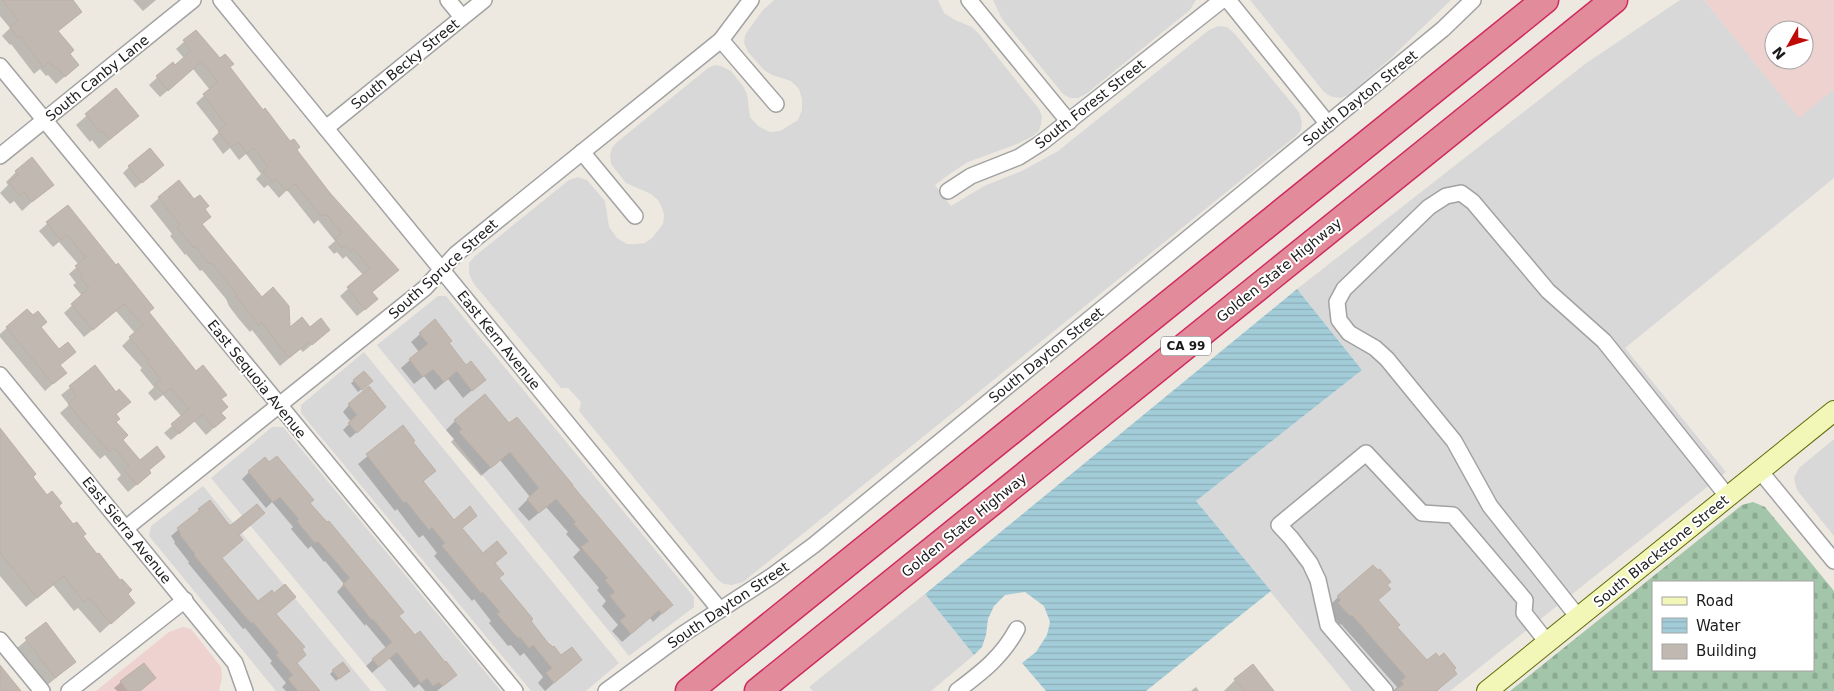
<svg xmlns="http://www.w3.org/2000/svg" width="1834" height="691" viewBox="0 0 1834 691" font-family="'DejaVu Sans',sans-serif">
  <defs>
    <pattern id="cemetery-stones" width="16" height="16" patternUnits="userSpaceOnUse" patternTransform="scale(1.25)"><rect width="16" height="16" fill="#a3c5a9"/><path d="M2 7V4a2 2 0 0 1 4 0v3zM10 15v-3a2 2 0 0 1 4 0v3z" fill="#8ca991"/></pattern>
    <pattern id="water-rules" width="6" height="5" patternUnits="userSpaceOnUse" patternTransform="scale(1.25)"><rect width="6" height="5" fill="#a3ccd9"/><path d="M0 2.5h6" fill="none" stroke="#8cafba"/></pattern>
  </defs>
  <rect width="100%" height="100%" fill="#ede9e1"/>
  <!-- residential -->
  <g fill="#d9d8d8">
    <path d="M774,0H938L944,13L955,20L972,27L979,34L1039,109L1042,116L1041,124L1039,131L1033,136L1017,144L968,162L951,173L935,185L951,206L984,186L1022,171L1058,151L1209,30L1218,26L1227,27L1234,33L1299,112L1302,122L1301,130L1296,136L743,582L732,585L724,584L718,580L579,411L581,402L568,388H561L474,284L469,274V263L475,256L569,180L578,177L587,180L605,201L609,227L617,238L627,244H636L645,243L652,238L663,224L664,215L662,208L658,200L651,194L626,183L611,164L610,156L612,148L616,143L708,68L715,65L721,66L731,71L743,86L747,94L750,117L758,126L770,132L780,131L798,120L802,110V99L799,89L791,81L772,75L764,70L748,52L744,43L745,35L749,29L763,10Z"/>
    <path d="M993,0H1196L1190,10L1086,94L1078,98H1070L1063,94L1002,19Z"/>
    <path d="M1250,0H1451L1391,58L1348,95L1341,98L1332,97L1324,92Z"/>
    <path d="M1680,0H1704L1799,117L1834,89V178L1625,348L1726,472L1450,691H1352L1196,501L1362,370L1297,289L1585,64Z"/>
    <path d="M438,296H446L694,597V607L629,656L377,345Z"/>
    <path d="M364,352L619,663L586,691H531L301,413V405Z"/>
    <path d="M272,427H283L501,691H387L211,478Z"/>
    <path d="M1834,439V536L1797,490L1794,478L1799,468Z"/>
    <path d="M203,486L371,691H276L149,536L151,526Z"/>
    <path d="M925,594L974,655L931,691H813L809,687Z"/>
  </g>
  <!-- commercial -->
  <g fill="#edd2d0" fill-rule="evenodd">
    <path d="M1704,0H1834V89L1799,118ZM1774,30H1804V60H1774Z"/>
    <path d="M183,627L191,629L221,667L222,678L219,691H96L169,632Z"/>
  </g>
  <!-- cemetery -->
  <path fill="url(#cemetery-stones)" fill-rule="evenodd" d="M1753,502L1765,507L1834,591V691H1510L1742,505ZM1653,582H1813V670H1653Z"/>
  <!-- water -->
  <path fill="url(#water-rules)" d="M1297,289L1362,370L1196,501L1271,591L1146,691H1046L1022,663L1036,652L1047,635L1050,622L1044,606L1025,592L1005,595L994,606L988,619L986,635L982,647L974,655L925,594Z"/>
  <!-- shadow -->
  <g fill="#0003">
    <path d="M0,0H71L81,12L57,32L69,54V73L56,84L48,75L46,76L40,69L34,74L11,44L10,45L2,36L10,28L0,16Z"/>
    <path d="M133,0H156L143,11Z"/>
    <path d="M196,31L219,60L229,67L329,193L398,270L371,293L369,306L357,316L340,296L363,275L346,256L343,259L337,252L334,254L328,247L335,241L318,220L314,224L287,190L279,198L268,185L264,188L256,179L261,174L246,154L239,160L230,148L223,154L212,139L219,132L196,103L210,90L193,69L160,97L149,85L173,63L175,66L184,58L176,49Z"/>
    <path d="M116,90L127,125L99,149L92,140L90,142L76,125Z"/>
    <path d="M129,167L156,171L135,188L123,173Z"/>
    <path d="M16,172L52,184L22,211L14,201L10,204L0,193L8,185L6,182Z"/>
    <path d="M159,198L203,209L209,217L201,225L289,330L310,328L329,330L303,352L300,349L280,366L252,330L250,332L238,318L229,306L226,299L202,270L200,271L186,254L185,255L170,236L172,234L150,206Z"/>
    <path d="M67,206L147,313L220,400V413L216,426L206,435L194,421L171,440L164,433L182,417L163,395L155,401L148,393L154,387L140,370L142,368L122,346L135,333L116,311L84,337L64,313L82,296L73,285L76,283L69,274L79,265L59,242L53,247L39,231Z"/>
    <path d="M27,310L40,327L59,365L65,373L45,391L0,337V334Z"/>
    <path d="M435,321L448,344L466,366L484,380L463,398L448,379L435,390L424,376L414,384L401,368L419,352L411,342Z"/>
    <path d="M95,367L120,410L115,415V422L122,440L140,461L164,457L148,471L141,481L128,492L117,479L121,475L105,455L100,459L60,413L69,405L61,395Z"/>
    <path d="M354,381L368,384L358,392L351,383Z"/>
    <path d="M349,405L378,413L350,438L343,430L351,422L343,412Z"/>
    <path d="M455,421L509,425L671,605L653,622L650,618L622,642L612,631L618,625L602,606L606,601L597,590L599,588L573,557L580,550L566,534L568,532L546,507L529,521L518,509L530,497L500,460L481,476L451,442L454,439L446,430Z"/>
    <path d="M403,427L412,442L434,471L423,482L453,521L475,516L461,529L482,555L494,564L498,579L547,644L561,657L580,660L545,691L538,683L543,677L524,653L520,656L511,645L508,646L489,623L491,621L474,599L472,601L434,556L437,553L423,535L419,538L397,509L395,511L358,464Z"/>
    <path d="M0,432L47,497L57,506L133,603L100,633L78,608L74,611L53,585L26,607L0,576Z"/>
    <path d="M249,472L309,503L414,636L456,675L449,681L437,691H425L419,684L414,688L389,658L372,673L366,666L386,648L366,624L365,626L337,592L344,584L325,561L324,562L311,546L308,549L291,529L293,527L272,502L266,508L242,479Z"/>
    <path d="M210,502L238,535L221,558L257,603L274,615L300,649L296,663L310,691H286L282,687L286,683L270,663L272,661L245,628L243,629L188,563L189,562L174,543L175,542L171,536Z"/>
    <path d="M1386,585L1377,600L1396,627L1427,662L1452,671L1455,674L1437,691H1393L1397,687L1341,624L1340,625L1330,613L1329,606L1338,597Z"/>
    <path d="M45,624L75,662L45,687L16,649Z"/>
    <path d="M143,665L140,691H117L114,688L121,682Z"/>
    <path d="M333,671L345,673L336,681L330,674Z"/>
    <path d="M1235,680L1273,691H1224Z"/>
    <path d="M1196,687L1199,691H1191Z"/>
  </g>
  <!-- building -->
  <g fill="#c1b8b1" stroke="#beb0a4">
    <path d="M2,0H73L82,12L58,31L74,50L70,54L79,65L65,77L57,67L55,69L49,62L43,67L20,36L18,38L10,27L18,20Z"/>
    <path d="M196,30L220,58L225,54L234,64L230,67L263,110L265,108L290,141L294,139L300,147L297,150L330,193L399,270L372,292L378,299L365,310L347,287L370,268L354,249L351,252L346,245L342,248L335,239L342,233L326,214L322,217L295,184L287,191L276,179L272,182L263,171L268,167L254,148L247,153L238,142L231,147L218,131L226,125L203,94L218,82L201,62L168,91L156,76L173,62L175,65L191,51L183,40Z"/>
    <path d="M116,88L139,116L109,140L103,131L101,133L85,114Z"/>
    <path d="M150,148L164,165L142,183L128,166Z"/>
    <path d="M32,157L54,185L32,202L24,192L20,196L9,182L18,175L15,171Z"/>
    <path d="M179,180L194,199L200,195L209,206L205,209L211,217L202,224L262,297L273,287L289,306L290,327L302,317L310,327L321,318L330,330L312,345L309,342L289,358L261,322L259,325L247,310L236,297L237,296L234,291L211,262L209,264L195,246L194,248L177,227L180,225L158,197Z"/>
    <path d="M68,205L116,265L118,263L154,308L149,312L196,371L203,365L227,395L221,399L228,407L221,413L226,418L214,428L203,414L179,434L171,424L189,409L171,388L164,394L155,384L161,379L147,362L149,360L129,337L143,325L124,304L93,330L71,304L89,288L80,277L83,274L75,266L86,257L67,235L61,240L46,222Z"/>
    <path d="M27,309L33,315L38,311L47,322L41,327L59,349L68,342L76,352L60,365L67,373L53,384L6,327Z"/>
    <path d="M435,319L452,341L449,343L466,365L471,361L486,380L472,391L457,371L444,382L433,369L423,377L409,359L428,344L419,333Z"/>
    <path d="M95,365L116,392L119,389L131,402L116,414L120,419L116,422L128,435L123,440L140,460L157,446L165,457L149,470L151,473L137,485L124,470L129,466L114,447L109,452L68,404L77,396L69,386Z"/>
    <path d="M364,371L373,381L362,390L353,380Z"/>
    <path d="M369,386L386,407L357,433L348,423L357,415L348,404Z"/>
    <path d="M485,394L509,423L517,417L573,485H572L673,605L662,614L659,610L631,634L620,621L626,616L610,596L615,592L605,580L608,578L581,547L589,541L574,524L576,522L556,499L539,513L527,499L539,488L510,452L491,468L459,432L462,429L454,420Z"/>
    <path d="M403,425L415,441L413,442L436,471L423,481L454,520L470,506L477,516L462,528L483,553L497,541L507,553L495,563L504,574L499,578L533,619L531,621L548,643L553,647L554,646L561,655L572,647L582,660L554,683L546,673L552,668L533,645L529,648L520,637L518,638L497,614L500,612L483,592L481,593L442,546L445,543L432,527L429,530L406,501L404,503L366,454Z"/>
    <path d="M0,428L36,474L33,477L47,495L52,491L62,503L59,506L73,524L77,522L86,534L83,536L97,554L99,553L120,580L122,579L132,590L128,594L135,603L111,624L89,598L84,602L64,576L37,598L0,553Z"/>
    <path d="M277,456L314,500L310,503L327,522L329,521L404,612L399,616L415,635L420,631L445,662L446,661L457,675L443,686L439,682L433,686L427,678L421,683L397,652L379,667L372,659L392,642L373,619L372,620L343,584L350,578L318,541L315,543L297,521L299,519L280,497L273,502L248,471L265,457L269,462Z"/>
    <path d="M210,500L229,525H231L257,504L265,513L239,535L243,540L222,558L258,601L272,590L274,593L285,584L296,597L276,614L305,647L302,649L306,655L297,663L320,691H298L288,679L293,675L276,655L279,653L253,622L251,623L243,614L194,555L195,554L180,535L181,534L177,528L200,510L198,509Z"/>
    <path d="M1373,565L1378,570L1380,569L1391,582L1387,585L1391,589L1378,600L1400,625L1397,627L1427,660L1436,653L1439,657L1444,653L1456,668L1454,670L1457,674L1436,691H1395L1404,684L1401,681L1406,677L1352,615L1350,616L1338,603L1341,600L1337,596Z"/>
    <path d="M46,622L76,662L55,678L25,638Z"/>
    <path d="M343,662L350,671L339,679L332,670Z"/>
    <path d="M144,663L156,678L140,691H128L120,681Z"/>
    <path d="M1253,664L1274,691H1244L1234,679Z"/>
    <path d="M0,665L21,691H0Z"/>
  </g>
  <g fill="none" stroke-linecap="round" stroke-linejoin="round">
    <defs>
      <g id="street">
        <path d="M221,0L720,610"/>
        <path d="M448,0L462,17"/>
        <path d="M969,0L1069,122"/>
        <path d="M1228,0L1328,124"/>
        <path d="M721,40L776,104"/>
        <path d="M0,66L515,691"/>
        <path d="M326,128L484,0"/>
        <path d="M582,152L635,216"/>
        <path d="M0,156L193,0"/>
        <path d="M948,191L971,176L1019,157L1041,143L1222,0"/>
        <path d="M0,375L235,663L245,691"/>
        <path d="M1760,471L1834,561"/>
        <path d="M126,528L425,288L456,254L721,40L751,0"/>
        <path d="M1578,617L1490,506L1454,441L1387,359L1375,348L1349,333L1339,320L1337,302L1344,289L1429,207L1446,196L1461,193L1473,202L1548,291L1604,341L1728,497"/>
        <path d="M0,640L42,691"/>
        <path d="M69,691L185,600"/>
        <path d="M606,691L683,634L772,576L814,545L1443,29L1473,0"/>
        <path d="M957,691C982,672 1002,657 1017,629"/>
        <path d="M1385,691L1328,625L1318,580L1310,563L1291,538L1279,525L1366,453L1422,513L1453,515L1525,600L1524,613L1547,642"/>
      </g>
      <path id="secondary" d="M1487,691L1834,411"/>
      <g id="highway">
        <path d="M689,691L1545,0"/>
        <path d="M758,691L1614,0"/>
      </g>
    </defs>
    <!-- street casing -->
    <use href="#street" stroke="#a2a2a2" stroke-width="18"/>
    <!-- secondary casing -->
    <use href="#secondary" stroke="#606c09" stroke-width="22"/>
    <!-- highway casing -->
    <use href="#highway" stroke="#cf2a60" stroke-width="29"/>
    <!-- street -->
    <use href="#street" stroke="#fff" stroke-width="15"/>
    <!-- secondary -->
    <use href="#secondary" stroke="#f2f6b6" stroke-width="20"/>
    <!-- highway -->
    <use href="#highway" stroke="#e28b9a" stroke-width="26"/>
  </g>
  <g text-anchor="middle" stroke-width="4" stroke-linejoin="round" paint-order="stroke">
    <!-- shield labels -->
    <rect fill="#fff" stroke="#5f5f5f" stroke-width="1" x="1161" y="336.5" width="50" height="19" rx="4"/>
    <g font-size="12" font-weight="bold" fill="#1b1b1b">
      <text x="1186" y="350">CA 99</text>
    </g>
    <!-- street labels -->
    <g font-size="14" fill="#1b1b1b" stroke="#fff">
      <text transform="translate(405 64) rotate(-39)" y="5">South Becky Street</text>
      <text transform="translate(97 78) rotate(-39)" y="5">South Canby Lane</text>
      <text transform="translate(1360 98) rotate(-39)" y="5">South Dayton Street</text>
      <text transform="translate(1090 104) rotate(-38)" y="5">South Forest Street</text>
      <text transform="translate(443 269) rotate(-42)" y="5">South Spruce Street</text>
      <text transform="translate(1279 270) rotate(-39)" y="5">Golden State Highway</text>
      <text transform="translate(499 340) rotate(51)" y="5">East Kern Avenue</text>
      <text transform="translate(1046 355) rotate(-39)" y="5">South Dayton Street</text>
      <text transform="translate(257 379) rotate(51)" y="5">East Sequoia Avenue</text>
      <text transform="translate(964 525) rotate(-39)" y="5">Golden State Highway</text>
      <text transform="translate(127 530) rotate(51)" y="5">East Sierra Avenue</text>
      <text transform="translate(1661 551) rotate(-39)" y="5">South Blackstone Street</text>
      <text transform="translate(728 605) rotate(-34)" y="5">South Dayton Street</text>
    </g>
  </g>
  <!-- legend -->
  <rect x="1652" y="581" width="162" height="90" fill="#ffffff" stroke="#a4a4a4"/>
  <rect x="1662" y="597" width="25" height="8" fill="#f2f6b6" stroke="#a4a4a4"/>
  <text x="1696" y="606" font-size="15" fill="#1b1b1b">Road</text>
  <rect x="1662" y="618" width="25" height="15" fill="url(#water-rules)" stroke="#a4a4a4"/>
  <text x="1696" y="631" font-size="15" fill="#1b1b1b">Water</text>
  <rect x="1662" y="644" width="25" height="15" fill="#c1b8b1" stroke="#a4a4a4"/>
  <text x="1696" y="656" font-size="15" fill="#1b1b1b">Building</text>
  <!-- north arrow -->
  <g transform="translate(1789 45) rotate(231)"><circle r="24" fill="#ffffff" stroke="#a4a4a4"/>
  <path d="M0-4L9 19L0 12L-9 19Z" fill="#bf0a08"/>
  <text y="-8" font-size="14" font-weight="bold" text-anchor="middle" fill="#1b1b1b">N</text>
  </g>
</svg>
